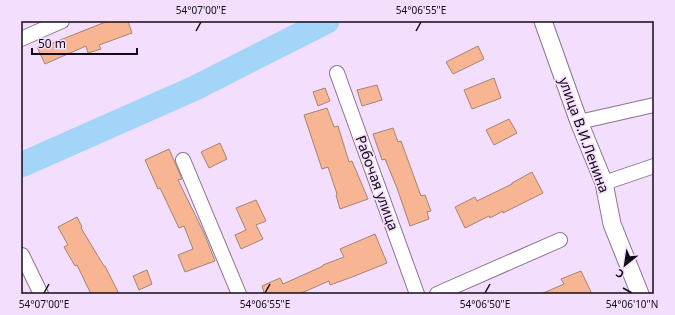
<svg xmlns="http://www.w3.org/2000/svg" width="675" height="315" viewBox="0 0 675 315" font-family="'Noto Sans',sans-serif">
  <rect width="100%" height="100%" fill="#f4defd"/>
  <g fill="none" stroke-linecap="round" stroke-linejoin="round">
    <!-- river -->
    <path stroke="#a3d5f8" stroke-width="25" d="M21,165L195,88L327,21"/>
  </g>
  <!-- building -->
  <g fill="#f7b594" stroke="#a58473">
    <path d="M108,21H128L132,33L99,45L101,49L88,53L86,46L45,64L37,47L49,41L50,44Z"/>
    <path d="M478,46L484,59L453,74L446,62Z"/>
    <path d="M494,78L501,98L472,109L464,90Z"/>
    <path d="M377,85L382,100L362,106L357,90Z"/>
    <path d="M325,88L330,101L318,106L313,92Z"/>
    <path d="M327,108L334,127L338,126L349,162L352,161L368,199L340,209L336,195L337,194L328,167L322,169L304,115Z"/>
    <path d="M509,119L517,133L494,145L486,130Z"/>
    <path d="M393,128L398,142L401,141L421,196L425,195L431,211L427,212L429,219L410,226L397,188L385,159L382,160L373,134Z"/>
    <path d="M220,143L227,159L209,168L201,152Z"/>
    <path d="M169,149L182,179L178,180L204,233L215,261L185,272L178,255L193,249L184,226L179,228L160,188L158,189L145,160Z"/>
    <path d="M532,172L543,193L503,213V211L490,218L489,216L465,228L455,207L475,197L477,201L512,184V183Z"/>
    <path d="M256,200L266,221L256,225L263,239L241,249L235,235L246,230L236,208Z"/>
    <path d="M77,217L82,227L81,228L104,266H105L119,294H91L77,265L75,266L64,247L68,245L58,227Z"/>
    <path d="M375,234L387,263L352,277L330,285L329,281L299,294H259L264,292L262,286L280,278L283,284L323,266V265L344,257L340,249Z"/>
    <path d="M147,270L152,284L139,290L133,276Z"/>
    <path d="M581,271L592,294H541L564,284L561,279Z"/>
  </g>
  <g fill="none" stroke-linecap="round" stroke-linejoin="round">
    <defs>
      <g id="minor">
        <path d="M21,39L62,21"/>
        <path d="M337,73L417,294"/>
        <path d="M579,122L654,105"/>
        <path d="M183,160L239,294"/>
        <path d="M604,183L654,166"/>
        <path d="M22,255L41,294"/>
        <path d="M437,294L560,240"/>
      </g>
      <path id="major" d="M543,21L579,122L604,183L612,224L640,294"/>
    </defs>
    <!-- minor casing -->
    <use href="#minor" stroke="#887490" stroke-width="16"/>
    <!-- major casing -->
    <use href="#major" stroke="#887490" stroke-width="19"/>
    <!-- minor -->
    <use href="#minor" stroke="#fff" stroke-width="14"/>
    <!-- major -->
    <use href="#major" stroke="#fff" stroke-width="17"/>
  </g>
  <!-- ticks -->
  <path fill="none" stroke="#130b15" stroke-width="1.5" d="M196,31L201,22M416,31L421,22M623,288L632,293M44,293L49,284M265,293L270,284M485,293L490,284"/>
  <g text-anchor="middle" stroke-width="3.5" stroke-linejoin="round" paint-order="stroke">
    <!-- street labels -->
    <g font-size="14" fill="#130b15" stroke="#f4defd">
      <text transform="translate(584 135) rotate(70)" y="5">улица В.И.Ленина</text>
      <text transform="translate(377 183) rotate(70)" y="5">Рабочая улица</text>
    </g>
  </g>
  <!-- border -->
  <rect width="675" height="315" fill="none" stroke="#f4defd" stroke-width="44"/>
  <!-- north arrow -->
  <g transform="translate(625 265) rotate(210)" stroke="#f4defd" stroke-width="3" paint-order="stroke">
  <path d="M0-3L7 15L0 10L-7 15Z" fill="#130b15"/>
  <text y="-6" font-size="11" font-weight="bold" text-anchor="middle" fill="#130b15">С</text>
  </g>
  <!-- scale -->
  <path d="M32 48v6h105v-6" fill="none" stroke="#130b15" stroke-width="2"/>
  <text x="38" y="48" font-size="12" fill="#130b15" stroke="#f4defd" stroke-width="3" paint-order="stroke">50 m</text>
  <rect x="22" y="22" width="631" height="271" fill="none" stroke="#130b15" stroke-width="1.5"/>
  <g font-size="10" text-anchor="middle" fill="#130b15">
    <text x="201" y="14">54°07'00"E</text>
    <text x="421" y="14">54°06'55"E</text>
    <text x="44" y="308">54°07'00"E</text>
    <text x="265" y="308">54°06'55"E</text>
    <text x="485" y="308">54°06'50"E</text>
    <text x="632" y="308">54°06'10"N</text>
  </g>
</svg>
